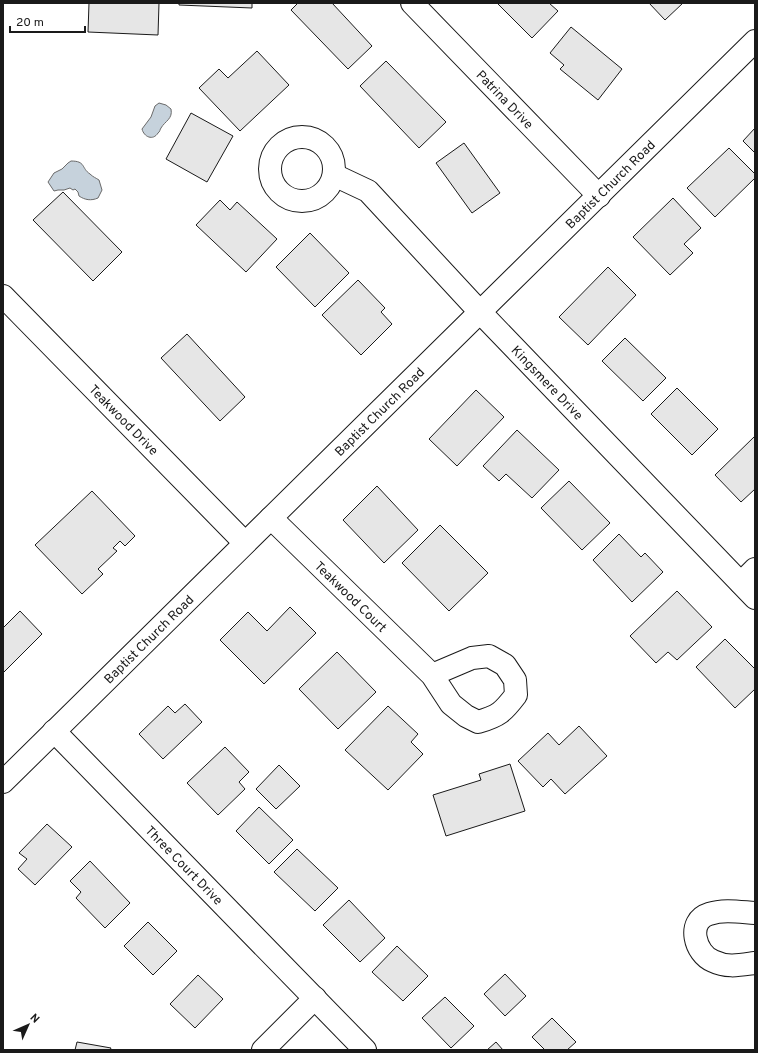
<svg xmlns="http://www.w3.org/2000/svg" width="758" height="1053" viewBox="0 0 758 1053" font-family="Overpass,sans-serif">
  <rect width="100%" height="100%" fill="#fff"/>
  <!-- water -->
  <g fill="#c6d2dc" stroke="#6a6a6a">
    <path d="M159,103L166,105L171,109C173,119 165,121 161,128C160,129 160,132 158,133C153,141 144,137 142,129L151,117L155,106Z"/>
    <path d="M71,161C86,161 81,168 90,174C93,177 96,178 99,180L102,190L98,198C91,201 85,200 79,196L78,192L75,189L73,190L70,188L64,190H58L54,191L48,182L54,173L62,169L68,163Z"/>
  </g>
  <!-- building -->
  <g fill="#e6e6e6" stroke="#1a1a1a">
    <path d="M89,3H159L158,35L88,32Z"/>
    <path d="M179,3H252V8L179,5Z"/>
    <path d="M298,3H332L372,46L348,69L291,10Z"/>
    <path d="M497,3H549L558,11L532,38Z"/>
    <path d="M649,3H683L665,20Z"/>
    <path d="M571,27L622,69L598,100L560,69L564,65L550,53Z"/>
    <path d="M257,51L289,85L240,131L199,88L219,69L228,78Z"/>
    <path d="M386,61L446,122L419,148L360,86Z"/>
    <path d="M191,113L233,136L207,182L166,159Z"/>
    <path d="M755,128V153L743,141Z"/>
    <path d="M464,143L500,193L472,213L436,163Z"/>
    <path d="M729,148L755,174V178L715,217L687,188Z"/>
    <path d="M63,192L122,252L93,281L33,220Z"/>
    <path d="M673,198L701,228L684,244L693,253L670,275L633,237Z"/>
    <path d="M220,200L230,210L237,202L277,239L246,272L196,225Z"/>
    <path d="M310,233L349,273L315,307L276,267Z"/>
    <path d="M608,267L636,295L588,345L559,317Z"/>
    <path d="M358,280L385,308L381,312L392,324L361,355L322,315Z"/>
    <path d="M187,334L245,397L220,421L161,358Z"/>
    <path d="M625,338L666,378L643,401L602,361Z"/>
    <path d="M677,388L718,429L692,455L651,414Z"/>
    <path d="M476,390L504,417L457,466L429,439Z"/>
    <path d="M517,430L559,470L532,498L506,474L499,481L483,466Z"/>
    <path d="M755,436V489L741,502L715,475Z"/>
    <path d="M569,481L610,523L582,550L541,508Z"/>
    <path d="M377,486L418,530L384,563L343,520Z"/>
    <path d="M92,491L135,536L125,546L120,541L113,548L117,551L98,569L103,574L82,594L35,545Z"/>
    <path d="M440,525L488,573L449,611L402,563Z"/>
    <path d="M619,534L641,557L645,553L663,572L632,602L593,560Z"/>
    <path d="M677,591L712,627L677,660L668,652L656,663L630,636Z"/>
    <path d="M290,607L316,633L264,684L220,640L248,612L267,631Z"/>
    <path d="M20,611L42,634L3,673V628Z"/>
    <path d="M725,639L755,669V689L735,708L696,667Z"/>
    <path d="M337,652L376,692L338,729L299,689Z"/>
    <path d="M185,704L202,722L163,759L139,734L168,706L175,713Z"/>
    <path d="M388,706L418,734L411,742L423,754L388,790L345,750Z"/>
    <path d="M579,726L607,756L565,794L551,779L543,787L518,761L548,733L559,745Z"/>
    <path d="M225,747L249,772L239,782L245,789L218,815L187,783Z"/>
    <path d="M510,764L525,811L446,836L433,795L481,780L479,774Z"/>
    <path d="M279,765L300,786L276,809L256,789Z"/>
    <path d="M259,807L293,840L269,864L236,831Z"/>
    <path d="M47,824L72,847L35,885L18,869L27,859L19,853Z"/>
    <path d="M297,849L338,888L315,911L274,872Z"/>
    <path d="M90,861L130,903L105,928L76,898L81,892L70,881Z"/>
    <path d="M349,900L385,938L360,962L323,925Z"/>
    <path d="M148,922L177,951L153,975L124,946Z"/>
    <path d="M397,946L428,976L403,1001L372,972Z"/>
    <path d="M505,974L526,996L505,1016L484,994Z"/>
    <path d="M198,975L223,999L195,1028L170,1004Z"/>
    <path d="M445,997L474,1026L451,1048L422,1018Z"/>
    <path d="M552,1018L576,1042L567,1050H545L532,1037Z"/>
    <path d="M77,1042L111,1048L110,1050H75Z"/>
    <path d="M496,1042L503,1050H487Z"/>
  </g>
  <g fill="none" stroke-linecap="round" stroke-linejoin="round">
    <defs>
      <g id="street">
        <path id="s1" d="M412,3L599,196"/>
        <circle cx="302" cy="169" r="32"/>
        <path id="s2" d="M334,175L368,191L480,312L755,598"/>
        <path id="s3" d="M3,296L245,543"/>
        <path id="s4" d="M271,518L432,675L451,704L466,716L478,722C499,716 503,712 516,695L515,680L505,665L489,656L472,658L432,675"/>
        <path d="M741,583L755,569"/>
        <path id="s5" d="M54,731L365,1050"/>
        <path d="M755,913C740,912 724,909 709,914C686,921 695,954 713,961C727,968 740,965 755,963"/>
        <path d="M263,1050L315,998"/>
      </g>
      <g id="secondary">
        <path id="s6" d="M3,782L755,41"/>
      </g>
    </defs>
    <!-- street casing -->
    <use href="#street" stroke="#1a1a1a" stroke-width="24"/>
    <!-- secondary casing -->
    <use href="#secondary" stroke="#1a1a1a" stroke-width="24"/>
    <!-- street -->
    <use href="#street" stroke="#fff" stroke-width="22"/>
    <!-- secondary -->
    <use href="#secondary" stroke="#fff" stroke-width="22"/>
  </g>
  <g text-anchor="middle" stroke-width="3" stroke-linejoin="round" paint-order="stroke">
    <!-- street labels -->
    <g font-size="13" fill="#1a1a1a" stroke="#fff">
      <text dy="5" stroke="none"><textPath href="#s1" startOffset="134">Patrina Drive</textPath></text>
      <text dy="5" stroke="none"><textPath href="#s6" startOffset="852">Baptist Church Road</textPath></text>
      <text dy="5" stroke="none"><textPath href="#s2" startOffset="300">Kingsmere Drive</textPath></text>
      <text dy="5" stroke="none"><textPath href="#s6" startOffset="528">Baptist Church Road</textPath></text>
      <text dy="5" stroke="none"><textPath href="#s3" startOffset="173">Teakwood Drive</textPath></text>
      <text dy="5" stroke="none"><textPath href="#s4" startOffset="112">Teakwood Court</textPath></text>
      <text dy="5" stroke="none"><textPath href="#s6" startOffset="204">Baptist Church Road</textPath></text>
      <text dy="5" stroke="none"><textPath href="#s5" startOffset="187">Three Court Drive</textPath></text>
    </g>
  </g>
  <!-- border -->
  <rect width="758" height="1053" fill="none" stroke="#1a1a1a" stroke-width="8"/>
  <!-- north arrow -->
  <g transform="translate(28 1025) rotate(45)" stroke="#ffffff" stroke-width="3" paint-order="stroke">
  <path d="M0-3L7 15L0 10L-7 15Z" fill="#1a1a1a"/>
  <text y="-6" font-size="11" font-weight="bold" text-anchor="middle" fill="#1a1a1a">N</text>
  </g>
  <!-- scale -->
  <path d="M10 26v6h75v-6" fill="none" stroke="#1a1a1a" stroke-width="2"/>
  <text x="16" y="26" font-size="12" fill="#1a1a1a" stroke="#ffffff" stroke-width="3" paint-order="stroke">20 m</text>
</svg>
